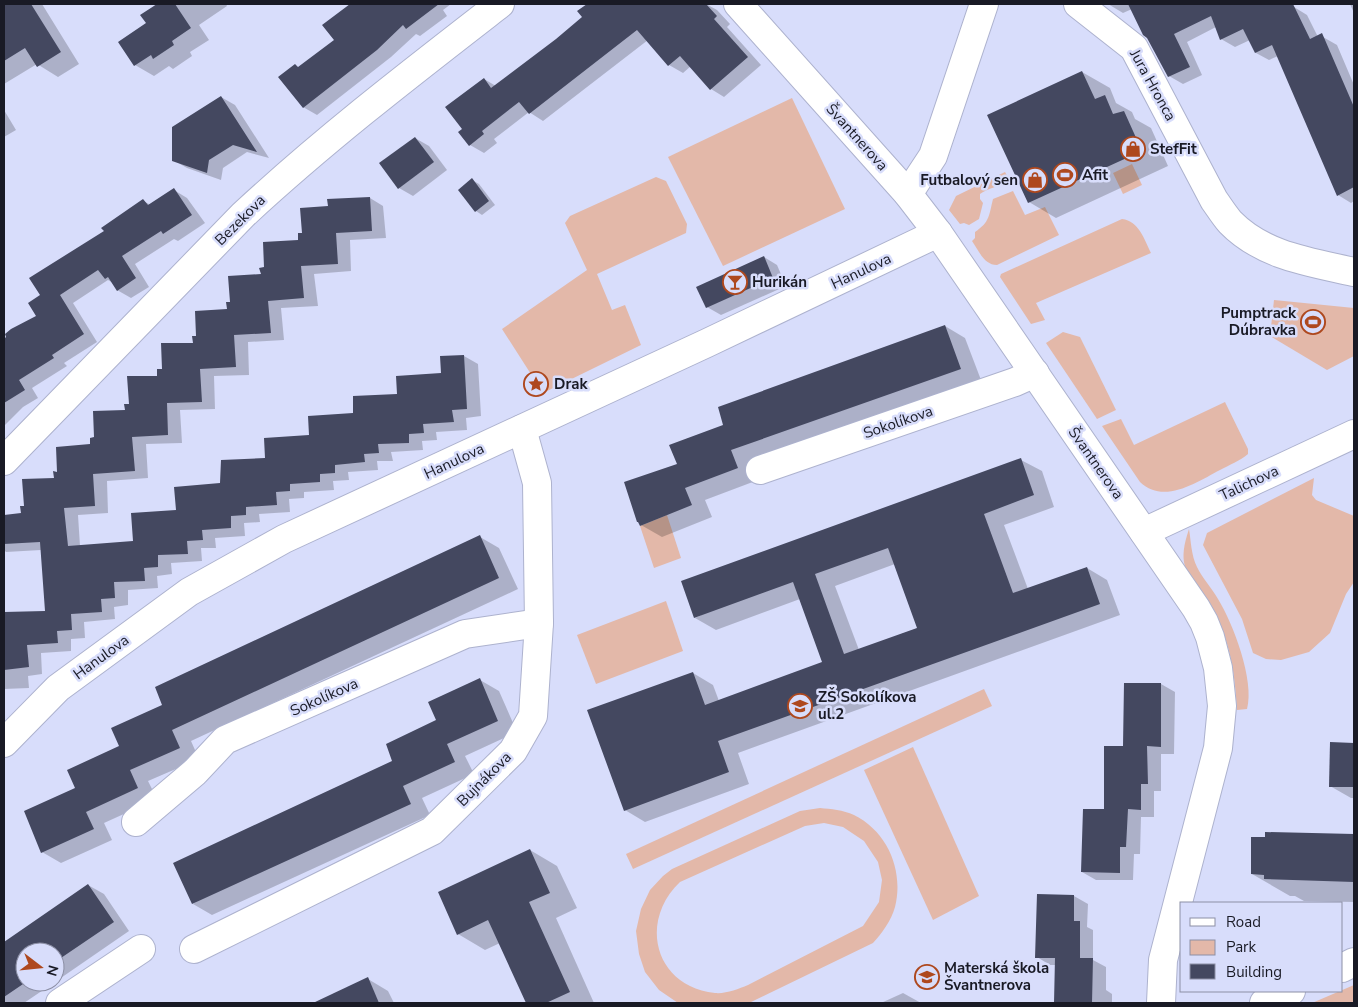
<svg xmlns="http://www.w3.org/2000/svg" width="1358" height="1007" viewBox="0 0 1358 1007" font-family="'Nunito Sans',sans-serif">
  <rect width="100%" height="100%" fill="#d8ddfb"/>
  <!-- green -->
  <g fill="#e3b8a9" fill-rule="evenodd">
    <path d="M792,98L845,209L723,266L668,157Z"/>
    <path d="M1132,164L1142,185L1123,194L1113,173Z"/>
    <path d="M1005,172L1010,181C1002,185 986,189 980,194V199L983,203L979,219L969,225L964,223L960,224L949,210L956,196Z"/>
    <path d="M656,177L666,181L687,224L686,233L597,274L612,310L625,305L641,345L543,393L502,329L587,270L565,223L570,216Z"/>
    <path d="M1013,191L1025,215L1045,207L1059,235L997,265C984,265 979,251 972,241L975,238V232C990,222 989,215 993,199Z"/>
    <path d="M1122,219C1139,221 1144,239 1151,253L1036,303L1045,320L1031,324L1000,277L1001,274Z"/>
    <path d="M1274,300L1354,308V356L1327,370L1270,336Z"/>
    <path d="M1063,332L1080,337L1116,410L1097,419L1046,343Z"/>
    <path d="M1225,402L1248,449V454C1240,461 1229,465 1220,470C1197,482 1164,505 1140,482L1102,426L1121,419L1134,445Z"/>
    <path d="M1314,478L1312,495L1316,500L1354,516V582L1346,594L1330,633L1309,652L1281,660L1266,659L1253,653L1242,619L1203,545L1207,533Z"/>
    <path d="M667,515L681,558L654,568L640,526Z"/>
    <path d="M1189,529C1191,541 1191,555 1197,567C1202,578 1212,588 1218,599C1233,623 1255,681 1247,709L1237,710C1235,675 1231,648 1217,617C1214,610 1209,604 1204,598C1184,571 1178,562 1189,529Z"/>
    <path d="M666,601L683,651L596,684L577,635Z"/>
    <path d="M984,689L992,706L633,869L626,854Z"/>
    <path d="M913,747L979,896L933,920L864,770Z"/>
    <path d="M820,808C831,809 843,810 854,815C888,832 904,871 895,907C891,921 882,933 873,943L749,1003H678L659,990L645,972L639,954L636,931L641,909L650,890L663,876L672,869L800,811ZM824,823L843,827L864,841L878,862L882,880L879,902L863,926L748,985C738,989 726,994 715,993C655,987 638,922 680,882L805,826Z"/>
    <path d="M1354,985V1003H1312Z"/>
  </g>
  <!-- shadow -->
  <g fill="#0003" fill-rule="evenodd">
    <path d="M4,4H42L79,64L58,77L37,64L4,84Z"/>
    <path d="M154,4H226L227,6L199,25L209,40L190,52L192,56L173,69L169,66L154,76L135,65L147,23L155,6Z"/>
    <path d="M352,4H451L443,10L447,16L420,36L416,34L391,57L317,115L303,107L299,68L335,41L324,26Z"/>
    <path d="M589,4H706L717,10L730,24L727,27L761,65L724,97L711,89L691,66L683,73L669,65L648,40L543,121L529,112L494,139L497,143L484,153L470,145L464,129L484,79L496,86L557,40L583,17L579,11Z"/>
    <path d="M1108,4H1274L1279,14L1294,7L1307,15L1318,37H1323L1337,45L1354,85V201L1351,203L1338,195L1278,56L1269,60L1256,53L1250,40L1235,47L1221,39L1216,27L1187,42L1202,75L1183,84L1169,76L1132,9L1123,13Z"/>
    <path d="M1350,4H1354V13Z"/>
    <path d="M1082,72L1110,88L1116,103L1132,112L1135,119L1151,128L1168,166L1056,218L1029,202Z"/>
    <path d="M221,97L235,105L269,158L247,152L223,168L221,180L187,168L173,160Z"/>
    <path d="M4,110L16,130L4,137Z"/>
    <path d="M415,138L429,146L447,170L413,196L399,188Z"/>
    <path d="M472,180L479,184L495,205L482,215L476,211Z"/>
    <path d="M174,190L187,198L205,223L178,241L174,239L135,264L149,287L131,298L117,290L113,283L108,280L73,303L97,342L64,363L67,366L32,388L38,398L23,407L4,426V349L10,346L38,316L42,296L105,232L143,201L151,205Z"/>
    <path d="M370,198L383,206L386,238L350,240L351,271L314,274L318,306L281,308L284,340L248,342L249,375L214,376L215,409L180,410L182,443L146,444L148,478L107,481L108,513L78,515L80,546L134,542L177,511L266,460L355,414L442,374V357L464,356L478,364L481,416L466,418L467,430L436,432L437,440L422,441L423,450L391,452L393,461H377L378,470L348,472L349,480L333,481L334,490L304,492V498L289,499L290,512L259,514L260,522L244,523L245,536L215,538L216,548H201L202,561L171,563L172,574L157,576L158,588L128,590V605L114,607L115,619L84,622L85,638L71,639V651L41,653L42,674L28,676L29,688L4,689V614L47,612L41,550L6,552L4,550V516L22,514L26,507L55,479L59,473L92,445L95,438L126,411L158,377L163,370L195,344L198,337L229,310L231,303L263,276L265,269L299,241L303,234L330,207Z"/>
    <path d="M764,257L777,265L786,286L721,315L707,307Z"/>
    <path d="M945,326L965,338L981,380L758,480L705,500L712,517L662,537L641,525L678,464L725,426Z"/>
    <path d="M1021,460L1042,471L1054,507L1004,525L1028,589L1087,568L1107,580L1120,615L738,753L749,784L645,822L625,810L693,673L713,685L719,701L823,663L800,599L716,630L695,618ZM895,564L918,628L859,650L835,586Z"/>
    <path d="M480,537L499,548L518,589L191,741L199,759L148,781L157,799L104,823L112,840L61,863L42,852L77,788L164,706Z"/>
    <path d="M480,680L499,691L517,732L465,756L474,774L422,798L430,815L212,915L193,904L393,762Z"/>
    <path d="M1125,684H1161L1175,692L1174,754H1161V791H1154V817H1141L1140,854H1134L1133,880H1096L1082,872L1105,810L1124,747Z"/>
    <path d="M1331,743L1354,744V798H1351L1330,786Z"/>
    <path d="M1266,834L1354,835V902L1304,901L1295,896H1290L1252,874L1266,838Z"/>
    <path d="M530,850L557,866L577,908L556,918L594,1003H527L500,943L485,950L458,934Z"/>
    <path d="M88,885L104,894L129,931L55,982V952H25V982H55L24,1003H4V944Z"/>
    <path d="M1074,896L1088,904L1087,927L1093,930V960L1106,967V990L1112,994V1003H1055L1056,965H1050L1037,957Z"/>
    <path d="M368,979L388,991L394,1003H316Z"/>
    <path d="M903,993L921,1003H881Z"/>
  </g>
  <!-- building -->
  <g fill="#444860" fill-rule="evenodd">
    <path d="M4,4H31L61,52L37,67L25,48L4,61Z"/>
    <path d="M157,4H175L191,28L172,41L174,45L153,59L151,55L134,66L118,42L146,23L140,15Z"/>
    <path d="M350,4H439L406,29L403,25L377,50L303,108L278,77L295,64L298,67L334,40L322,25Z"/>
    <path d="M587,4H706L717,16L714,19L748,57L710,90L680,56L668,66L637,30L529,114L519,102L482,131L484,134L469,146L458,132L462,129L445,107L484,78L491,88L556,39L582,17L577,11Z"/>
    <path d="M1128,4H1293L1310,39L1322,33L1354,107V187L1337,196L1272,45L1255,53L1243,29L1220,40L1211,16L1174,34L1190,67L1168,77L1147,38L1143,35Z"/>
    <path d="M1082,71L1095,99L1105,95L1113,114L1124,111L1142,151L1028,203L987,115Z"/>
    <path d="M221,96L257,152L233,145L209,160L207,173L172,161V127Z"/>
    <path d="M415,137L434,162L398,189L379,163Z"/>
    <path d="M472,178L489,201L475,212L458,190Z"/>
    <path d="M174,188L192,215L163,234L161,231L122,256L136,278L117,291L108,277L105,279L98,270L60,295L84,334L52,355L54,358L19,380L25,390L4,403V339L6,337L5,334L11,329L36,316L28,303L40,295L29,278L104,231L101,228L143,199L148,205Z"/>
    <path d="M370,197L372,231L336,233L338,264L301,266L304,298L268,301L271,333L234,335L236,367L200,369L202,402L167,403L168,435L132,437L135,471L93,474L95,506L64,508L68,546L133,541L131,513L176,510L174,487L220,483L221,460L265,458L264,438L309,435L308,416L353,413V396L397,394L396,376L441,373L440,356L464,355L467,409L452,410L454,422L423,424L424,433L409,434V443L378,444L379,453L364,454L365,462L335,465V473L320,474V482L290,484V491L276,492L277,505L246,507V515L231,516V528L202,530L203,540L187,541L188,554L158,555V567L144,568L145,581L114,582L115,598L101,599L102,612L71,614L72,630L57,631L58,643L27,645L29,667L4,670V612L45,611L40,542L4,544V515L21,513L20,506H24L22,479L54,478L53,471L57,472L56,447L90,444V438L94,437L93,411L125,410L124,404H129L127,376H157V369H162L161,343H193L192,336H196L195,311L227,309L226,302H230L228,276L261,274L259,268L264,267L263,242L298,240V233H302L300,208L328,206L327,199Z"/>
    <path d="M764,256L773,278L706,308L696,287Z"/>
    <path d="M945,325L961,369L731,450L738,468L685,488L692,505L640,526L638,522H637L624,482L677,464L669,445L723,425L718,407Z"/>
    <path d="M1021,458L1034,495L984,514L1013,593L1087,567L1100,604L718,741L729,772L624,811L587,710L693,672L705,705L822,662L793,582L694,618L681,581ZM888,548L917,628L844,654L815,574Z"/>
    <path d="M480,535L499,578L172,730L180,748L130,770L138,788L86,812L94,829L41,853L24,811L75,788L67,770L119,746L111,728L162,705L155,687Z"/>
    <path d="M480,678L498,721L447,744L455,762L403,786L411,804L192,904L173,863L392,761L386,744L436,720L428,702Z"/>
    <path d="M1124,683H1161V747L1147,746L1148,784H1141V810L1128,809L1126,847H1120V873L1081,872L1083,809H1104V746H1123Z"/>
    <path d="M1330,742L1354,743V787H1329Z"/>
    <path d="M1265,832L1354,834V882L1264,879V875L1251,874V837H1265Z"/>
    <path d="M530,849L550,893L529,902L570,992L546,1003H526L488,920L457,935L438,892Z"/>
    <path d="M88,884L114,922L55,962V952H25V982H26L4,997V942Z"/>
    <path d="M1037,894L1074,895V921H1080V958H1093L1092,1003H1054L1055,958H1035Z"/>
    <path d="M368,977L379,1003H313Z"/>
  </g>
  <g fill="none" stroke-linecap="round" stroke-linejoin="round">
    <defs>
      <g id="minor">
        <path d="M738,4L908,194L938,233L1196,608L1204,622L1210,637L1218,668L1222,706L1218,748L1163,960L1161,1003"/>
        <path d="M1078,4L1134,48L1214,200C1219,207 1224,215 1230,222C1263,256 1310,262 1354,272"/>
        <path d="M908,194L933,156L984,4"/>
        <path d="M4,461L243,215C325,139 411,73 500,4"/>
        <path d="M760,470L1015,382L1035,373"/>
        <path d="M1144,532L1354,434"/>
        <path d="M4,743L58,688L189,592L284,539L707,343L938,233"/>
        <path d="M136,822L195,772L225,740L465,634L539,623"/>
        <path d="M194,949L432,831L513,751L533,716L539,623L537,483L522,429"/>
        <path d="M1342,968L1354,962"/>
        <path d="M60,1003L141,949"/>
        <path d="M1264,1003L1291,991"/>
      </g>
    </defs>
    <!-- minor casing -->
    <use href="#minor" stroke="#adb2ce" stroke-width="30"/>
    <!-- minor -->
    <use href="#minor" stroke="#fff" stroke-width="28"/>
  </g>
  <!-- icons -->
  <defs>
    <symbol id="shop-ring" viewBox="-11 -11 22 22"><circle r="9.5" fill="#d8ddfb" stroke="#ae481e" stroke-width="1.5"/><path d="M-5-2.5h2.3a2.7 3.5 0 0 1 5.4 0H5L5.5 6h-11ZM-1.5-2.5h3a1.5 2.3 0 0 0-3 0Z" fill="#ae481e"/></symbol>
    <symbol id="stadium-ring" viewBox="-11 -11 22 22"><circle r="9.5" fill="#d8ddfb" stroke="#ae481e" stroke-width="1.5"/><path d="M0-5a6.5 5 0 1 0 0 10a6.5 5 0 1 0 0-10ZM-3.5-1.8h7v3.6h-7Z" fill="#ae481e"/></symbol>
    <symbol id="bar-ring" viewBox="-11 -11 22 22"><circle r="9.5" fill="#d8ddfb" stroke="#ae481e" stroke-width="1.5"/><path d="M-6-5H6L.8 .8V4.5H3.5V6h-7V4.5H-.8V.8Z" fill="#ae481e"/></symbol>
    <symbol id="sight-ring" viewBox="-11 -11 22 22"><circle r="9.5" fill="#d8ddfb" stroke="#ae481e" stroke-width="1.5"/><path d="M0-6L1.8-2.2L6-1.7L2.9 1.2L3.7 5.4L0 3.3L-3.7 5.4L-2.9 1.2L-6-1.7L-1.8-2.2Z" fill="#ae481e"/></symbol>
    <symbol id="school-ring" viewBox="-11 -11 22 22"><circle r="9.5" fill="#d8ddfb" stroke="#ae481e" stroke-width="1.5"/><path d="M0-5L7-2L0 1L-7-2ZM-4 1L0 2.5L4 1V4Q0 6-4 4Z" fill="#ae481e"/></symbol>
  </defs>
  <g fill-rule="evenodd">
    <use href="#shop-ring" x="1119" y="135" width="28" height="28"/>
    <use href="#stadium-ring" x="1051" y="161" width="28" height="28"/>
    <use href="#shop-ring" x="1021" y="166" width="28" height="28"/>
    <use href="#bar-ring" x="721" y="268" width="28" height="28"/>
    <use href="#stadium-ring" x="1299" y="308" width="28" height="28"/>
    <use href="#sight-ring" x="522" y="370" width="28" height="28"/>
    <use href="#school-ring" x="786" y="692" width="28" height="28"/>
    <use href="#school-ring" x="913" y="963" width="28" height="28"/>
  </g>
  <g text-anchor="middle" stroke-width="5" stroke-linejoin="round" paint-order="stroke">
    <!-- street labels -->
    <g font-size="15" fill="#191a25" stroke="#d8ddfb">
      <text transform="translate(1153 85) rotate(61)" y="5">Jura Hronca</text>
      <text transform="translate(857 137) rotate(48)" y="5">Švantnerova</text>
      <text transform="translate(240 220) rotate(-45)" y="5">Bezekova</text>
      <text transform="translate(861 271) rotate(-25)" y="5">Hanulova</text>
      <text transform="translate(898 422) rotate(-19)" y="5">Sokolíkova</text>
      <text transform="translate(454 461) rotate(-25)" y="5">Hanulova</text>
      <text transform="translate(1096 463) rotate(55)" y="5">Švantnerova</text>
      <text transform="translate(1249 483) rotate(-25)" y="5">Talichova</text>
      <text transform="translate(101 657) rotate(-36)" y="5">Hanulova</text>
      <text transform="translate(324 697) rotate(-24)" y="5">Sokolíkova</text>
      <text transform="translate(484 779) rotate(-45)" y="5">Bujnákova</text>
    </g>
    <!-- poi labels -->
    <g font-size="15" font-weight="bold" fill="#191a25" stroke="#d8ddfb" text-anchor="start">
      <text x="1150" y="154">StefFit</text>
      <text x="1082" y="180">Afit</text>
      <text x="1018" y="185" text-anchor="end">Futbalový sen</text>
      <text x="752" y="287">Hurikán</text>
      <text x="1296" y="318" text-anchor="end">Pumptrack<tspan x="1296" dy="17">Dúbravka</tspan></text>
      <text x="554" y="389">Drak</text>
      <text x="818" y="702">ZŠ Sokolíkova<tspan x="818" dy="17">ul.2</tspan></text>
      <text x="944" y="973">Materská škola<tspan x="944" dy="17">Švantnerova</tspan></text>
    </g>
  </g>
  <!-- border -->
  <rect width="1358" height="1007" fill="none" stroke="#191a25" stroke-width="10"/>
  <!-- legend -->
  <rect x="1180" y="902" width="162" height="90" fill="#d8ddfb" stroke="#8c8fa5"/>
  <rect x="1190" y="918" width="25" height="8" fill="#ffffff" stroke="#8c8fa5"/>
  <text x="1226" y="927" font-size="15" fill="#191a25">Road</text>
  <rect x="1190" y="940" width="25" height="15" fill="#e3b8a9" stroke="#8c8fa5"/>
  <text x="1226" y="952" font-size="15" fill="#191a25">Park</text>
  <rect x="1190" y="964" width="25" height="15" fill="#444860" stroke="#8c8fa5"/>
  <text x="1226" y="977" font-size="15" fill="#191a25">Building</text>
  <!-- north arrow -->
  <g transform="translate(40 967) rotate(106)"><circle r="24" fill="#d8ddfb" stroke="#8c8fa5"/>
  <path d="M0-4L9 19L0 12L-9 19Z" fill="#ae481e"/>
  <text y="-8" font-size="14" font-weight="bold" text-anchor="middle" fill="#191a25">N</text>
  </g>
</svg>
